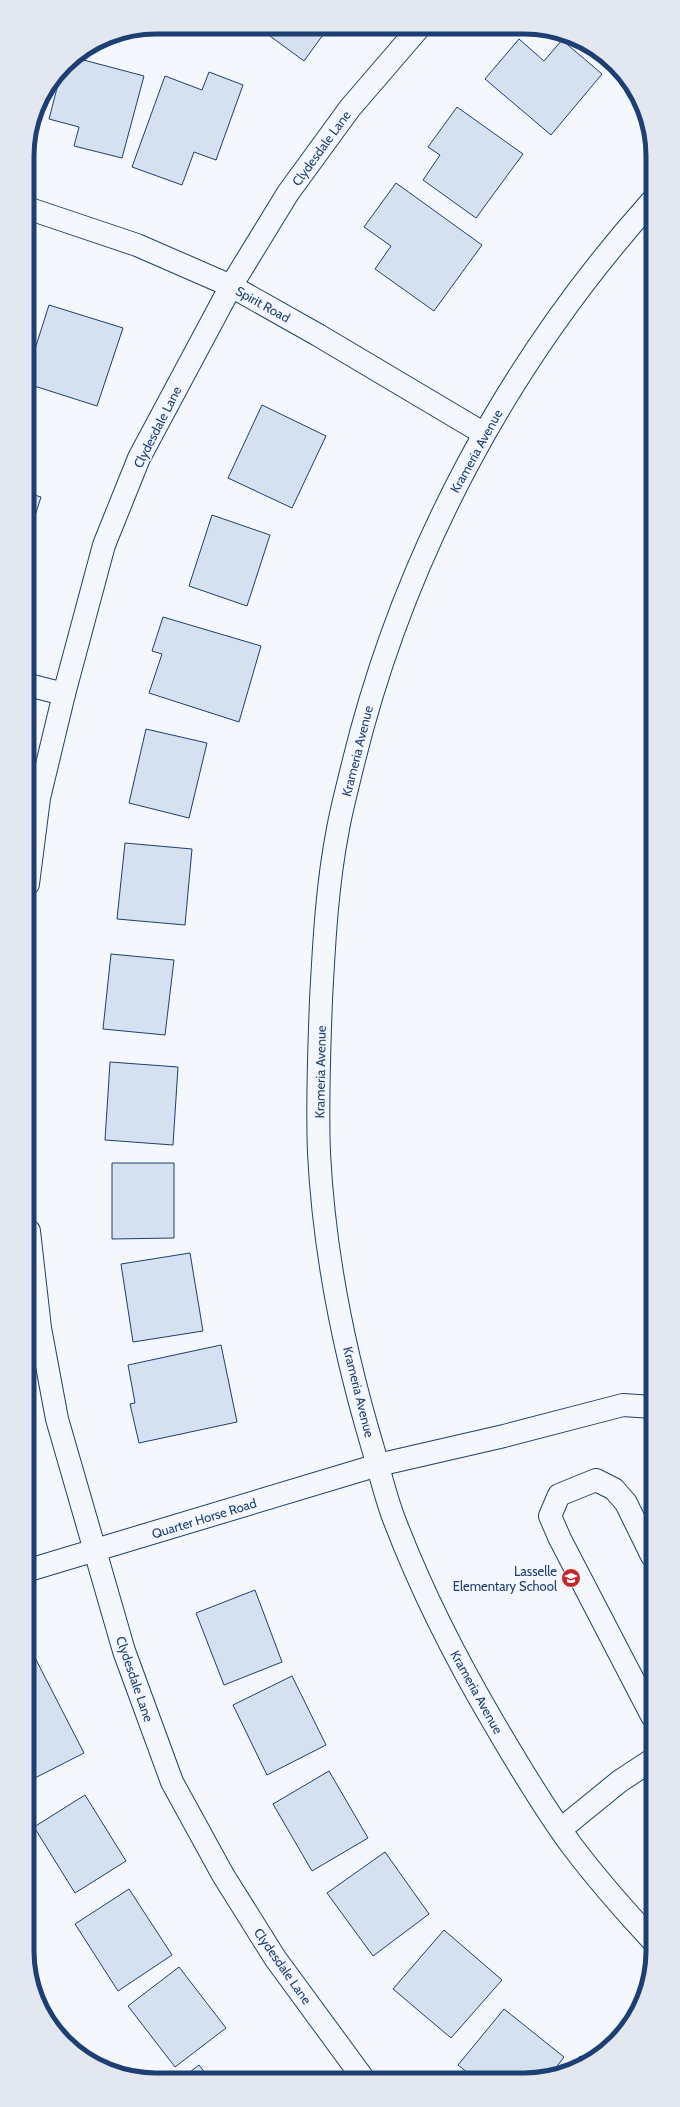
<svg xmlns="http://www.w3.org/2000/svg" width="680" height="2107" viewBox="0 0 680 2107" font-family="Cabin,sans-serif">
  <rect width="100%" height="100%" fill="#f4f7fb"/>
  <!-- building -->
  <g fill="#d5e0f0" stroke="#1d3f73">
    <path d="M259,28H328L304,61Z"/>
    <path d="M519,39L544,61L562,40L602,74L551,135L485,79Z"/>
    <path d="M76,58L144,76L122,158L74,146L79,127L49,119L62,69Z"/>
    <path d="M209,72L243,85L216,160L194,152L182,185L132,167L165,76L202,90Z"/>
    <path d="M457,107L523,154L476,218L423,180L440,155L428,147Z"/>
    <path d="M396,183L482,245L434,311L375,269L391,246L364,227Z"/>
    <path d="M49,305L123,328L97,406L28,384V371Z"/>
    <path d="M262,405L326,436L292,508L228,478Z"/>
    <path d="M28,493L41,497L28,538Z"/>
    <path d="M212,515L270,535L247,606L189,586Z"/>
    <path d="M163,617L261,646L239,722L149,693L162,654L152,651Z"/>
    <path d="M146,729L207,743L189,818L129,803Z"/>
    <path d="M125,843L192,849L185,925L117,919Z"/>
    <path d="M111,954L174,960L165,1035L103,1029Z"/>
    <path d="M110,1062L178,1067L173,1145L105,1140Z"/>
    <path d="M112,1163H174V1238L112,1239Z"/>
    <path d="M190,1253L203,1331L133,1342L121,1264Z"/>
    <path d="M221,1345L237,1422L139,1443L130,1404L135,1403L128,1365Z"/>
    <path d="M255,1590L282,1662L224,1685L196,1613Z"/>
    <path d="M29,1646L84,1753L29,1781Z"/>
    <path d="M292,1676L326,1745L267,1775L233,1705Z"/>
    <path d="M329,1771L368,1838L312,1871L273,1804Z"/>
    <path d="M85,1795L126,1861L75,1893L34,1827Z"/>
    <path d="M385,1852L429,1914L373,1956L327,1893Z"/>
    <path d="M129,1889L172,1955L118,1991L75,1924Z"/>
    <path d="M444,1930L502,1980L451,2038L393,1989Z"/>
    <path d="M179,1967L226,2028L175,2067L128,2006Z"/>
    <path d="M504,2009L564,2057L548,2078H474L458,2065Z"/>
    <path d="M580,2056L589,2062L570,2070Z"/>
    <path d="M199,2065L209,2078H182Z"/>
  </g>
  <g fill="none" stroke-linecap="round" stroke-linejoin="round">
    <defs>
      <g id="minor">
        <path d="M651,202C508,362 404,555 353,764C348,785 342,807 338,829C327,885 324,943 321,1000C319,1051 317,1103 319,1153C324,1252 344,1351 372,1445C379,1469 385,1495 394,1519C421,1590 456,1659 495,1725C519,1766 544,1808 572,1846C597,1879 625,1911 653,1941"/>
        <path d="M27,208L137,245L231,286L318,335L483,433"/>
        <path d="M28,685L64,694"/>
        <path d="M28,884L39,798L64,694L104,545L139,458L231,286L288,193L350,108L418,29"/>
        <path d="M29,1231L40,1328L57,1419L124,1651L172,1782L223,1875L275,1958L363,2078"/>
        <path d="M652,1556L626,1503L614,1489L596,1480L559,1495L550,1516L560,1539L652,1716"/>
        <path d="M29,1570L378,1465L504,1436L623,1405L652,1407"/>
        <path d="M561,1829L620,1781L652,1760"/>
      </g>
    </defs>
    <!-- minor casing -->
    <use href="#minor" stroke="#1d3f73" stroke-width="24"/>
    <!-- minor -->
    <use href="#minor" stroke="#f4f7fb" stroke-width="22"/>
  </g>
  <!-- icons -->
  <defs>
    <symbol id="school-disc" viewBox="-11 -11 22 22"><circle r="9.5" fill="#c62828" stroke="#f4f7fb"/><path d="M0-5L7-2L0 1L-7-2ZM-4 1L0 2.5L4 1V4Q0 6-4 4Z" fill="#fff"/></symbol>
  </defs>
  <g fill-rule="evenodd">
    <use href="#school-disc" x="560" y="1567" width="22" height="22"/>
  </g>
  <g text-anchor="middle" stroke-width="3" stroke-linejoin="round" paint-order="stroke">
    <!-- street labels -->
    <g font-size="13" fill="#1d3f73" stroke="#f4f7fb">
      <text transform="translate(321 148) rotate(-54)" y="5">Clydesdale Lane</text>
      <text transform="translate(263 304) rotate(29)" y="5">Spirit Road</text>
      <text transform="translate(157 427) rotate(-63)" y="5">Clydesdale Lane</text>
      <text transform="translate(476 451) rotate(-61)" y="5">Krameria Avenue</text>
      <text transform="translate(357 751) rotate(-76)" y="5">Krameria Avenue</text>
      <text transform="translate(320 1072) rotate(-89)" y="5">Krameria Avenue</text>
      <text transform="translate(359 1392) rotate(76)" y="5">Krameria Avenue</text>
      <text transform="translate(204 1518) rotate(-17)" y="5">Quarter Horse Road</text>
      <text transform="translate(135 1679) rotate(71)" y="5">Clydesdale Lane</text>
      <text transform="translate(477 1692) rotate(61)" y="5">Krameria Avenue</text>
      <text transform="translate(283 1966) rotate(55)" y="5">Clydesdale Lane</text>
    </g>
    <!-- poi labels -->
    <g font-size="13" fill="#1d3f73" stroke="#f4f7fb" text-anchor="end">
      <text x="557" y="1576">Lasselle<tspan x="557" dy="15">Elementary School</tspan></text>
    </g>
  </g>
  <!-- crop -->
  <path d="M0 0H680V2107H0ZM156 34H524A122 122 0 0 1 646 156V1951A122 122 0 0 1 524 2073H156A122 122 0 0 1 34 1951V156A122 122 0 0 1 156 34Z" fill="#e3e8f0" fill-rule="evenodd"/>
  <path fill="none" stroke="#1d3f73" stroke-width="5" d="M156 34H524A122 122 0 0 1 646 156V1951A122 122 0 0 1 524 2073H156A122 122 0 0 1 34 1951V156A122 122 0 0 1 156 34Z"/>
</svg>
